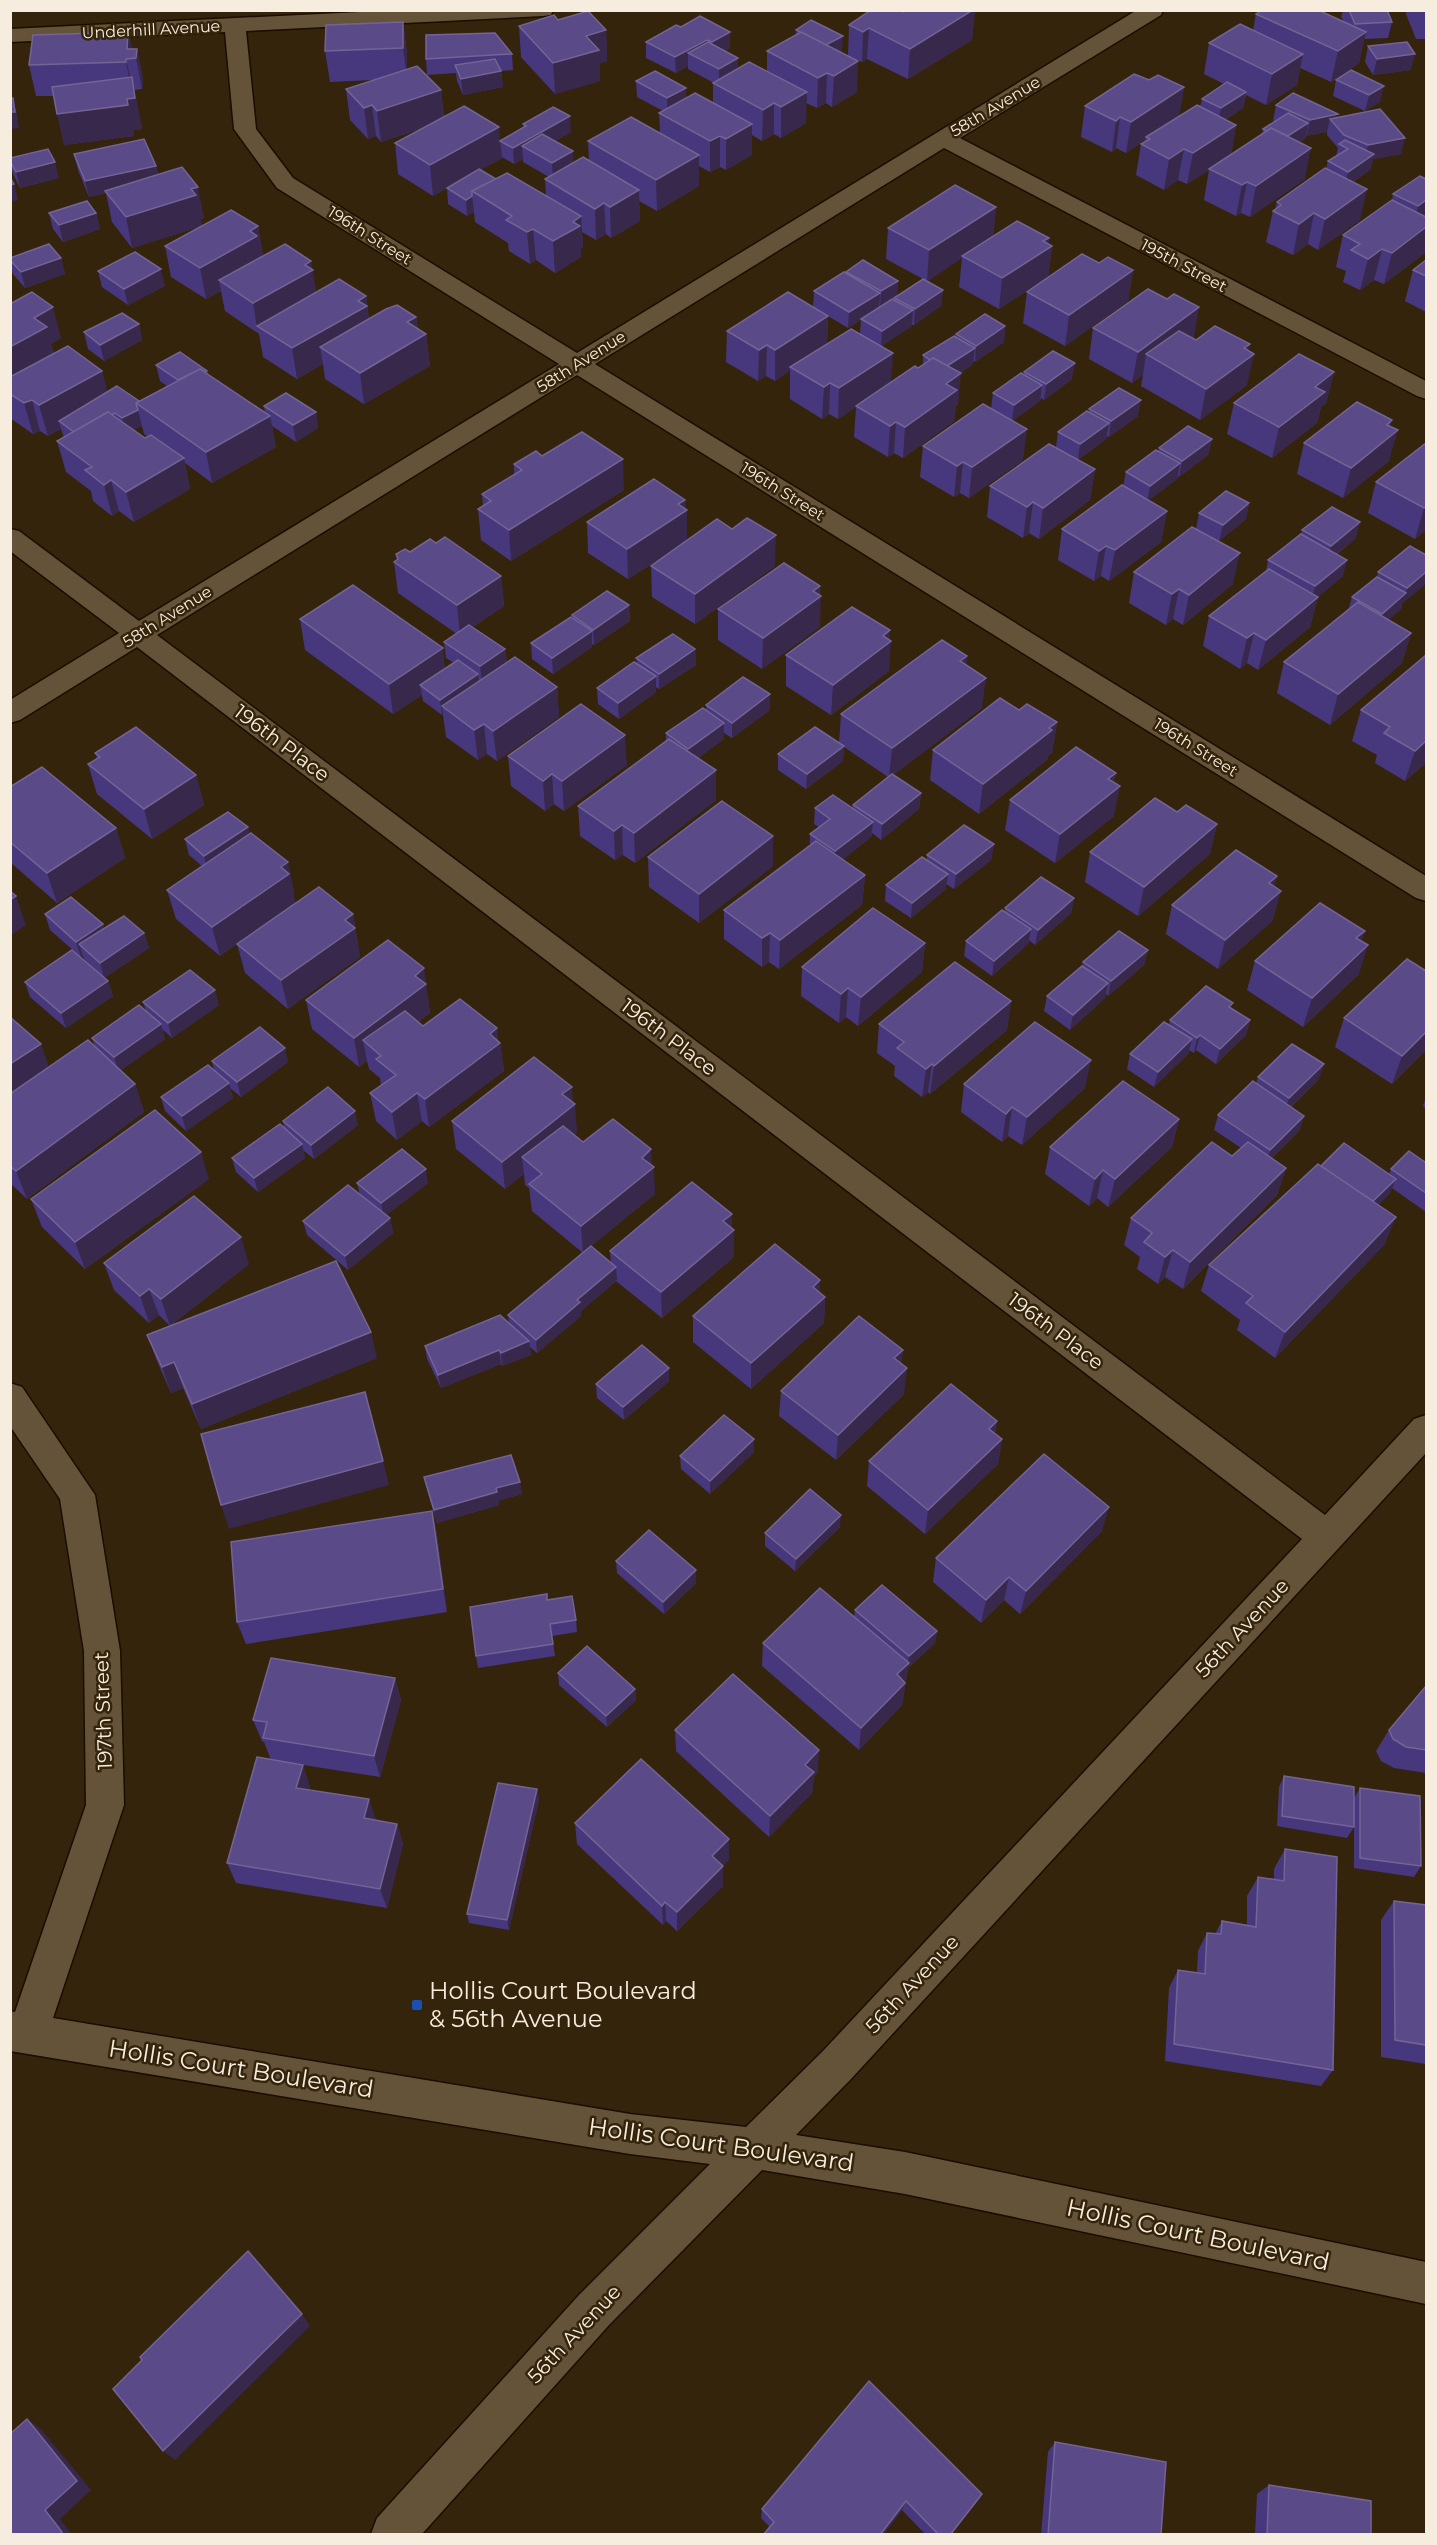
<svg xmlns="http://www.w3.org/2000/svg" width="1437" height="2545" viewBox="0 0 1437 2545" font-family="Montserrat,sans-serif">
  <rect width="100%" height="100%" fill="#34240b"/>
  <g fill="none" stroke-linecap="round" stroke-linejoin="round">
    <defs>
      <path id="minor" d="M401,10H553L551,15L543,16L246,31L256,129L293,178L577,353L1137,10H1163L1161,15L960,138L1426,381V399L1417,396L944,148L595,364L1426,876V901L1416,898L577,375L157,635L1325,1515L1414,1419L1426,1415V1453L851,2079L796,2135L905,2152L1426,2262V2304L905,2194L762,2170L609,2325L422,2534H371L377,2518L579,2295L710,2164L630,2154L10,2051V2011L15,2012L86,1805L84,1651L60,1499L10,1426V1383L22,1387L95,1495L120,1651L124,1805L53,2018L630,2114L746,2127L823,2051L1302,1539L137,647L20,720L10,723V700L119,633L10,551V529L19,531L139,621L559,364L277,188L234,129L225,32L10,42V29Z"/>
    </defs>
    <!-- minor casing -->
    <use href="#minor" stroke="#1b0d00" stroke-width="3"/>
    <!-- minor -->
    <use href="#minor" fill="#655339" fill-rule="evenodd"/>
  </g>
  <!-- wall -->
  <g fill="#47387d" fill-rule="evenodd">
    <path d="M905,10H975L972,40L908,79L867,59L862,62L848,56L849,25Z"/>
    <path d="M1343,10H1387L1392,22L1388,38L1364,39L1359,63L1331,82L1300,68L1297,85L1266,105L1246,95L1243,108L1225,120L1236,125L1231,155L1262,134L1263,129L1275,121H1273L1276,105L1337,117L1401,154L1373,159L1370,170L1353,182L1360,220L1318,250L1308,244L1293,255L1266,242L1273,211L1275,209L1277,202L1326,169L1328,161L1336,156L1338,148L1327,135V132L1306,136L1305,139L1300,142L1305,179L1250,217L1241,213L1236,216L1204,200L1209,170L1187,184L1178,180L1164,190L1136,175L1141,144L1145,142V140L1126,153L1116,148L1112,152L1081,137L1085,106L1149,80L1184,87L1179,116L1200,107L1202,99L1224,84L1204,74L1209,43L1253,30L1256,14L1344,22L1341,17Z"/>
    <path d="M1406,10H1426V39H1416L1406,14Z"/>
    <path d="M558,20L606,30L607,61L600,63V81L555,94L521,57L519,26Z"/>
    <path d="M403,22L407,53V69L441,90L444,117L500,141L524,127L523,124L571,132L555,141L574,162L589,161L588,141L660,133L659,113L663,111L637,97L636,81L686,88V98L713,103V83H714L688,69V66L676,73L646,58V42L676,25L730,48L725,51L738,68L767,71V51L796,35V30L842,52L841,53L857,92L832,107L826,103L817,108L806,103V123L781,138L774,134L762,141L752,135V155L726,170L720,167L710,172L699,166V186L657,211L639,201L640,221L611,238L606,234L596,240L582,232L583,247L581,249V257L555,273L536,260L530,264L509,251L508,243L475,222L474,212L467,216L448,204L447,188L433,196L398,174L395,143L423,128L381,142L376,136L368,139L350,120L346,89L373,80L330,82L325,51ZM502,157L514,164L523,159V162L549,177L545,179L546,195L495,179L480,170L502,158Z"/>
    <path d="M128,32L132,49H137L143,79L142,89L134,90L142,129L134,130V136L64,145L54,96H36L29,65Z"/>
    <path d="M1368,46L1411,70L1373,75L1365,62Z"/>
    <path d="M512,54L513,70L501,71L503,87L463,95L457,81L456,73L427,75L426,59Z"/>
    <path d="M1351,70L1380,102L1365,111L1333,96L1336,80Z"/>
    <path d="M74,154L156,166L158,174L204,218L200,219L202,226H258L263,256L316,292L366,296L369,319L416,317L418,329L426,334L430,366L364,404L325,379L323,364L297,379L263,357L259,334L225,311L221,291L206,299L171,277L165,246L199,227L132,248L112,222L106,193L89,197L78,170Z"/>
    <path d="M10,158L59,178L20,188L13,174L10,164Z"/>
    <path d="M1426,179V214L1423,216L1426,252L1384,284L1374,280L1360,290L1343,282L1346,271L1336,267L1343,235L1392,201L1393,194Z"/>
    <path d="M996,207L993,236L1049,238L1048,244L1052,246L1048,277L999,309L959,287L962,258L927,281L943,290L941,306L914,325H912V326L881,346L891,383L923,365V355L955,337L956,334L1005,326L1004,342L975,362L973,361V364L960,373L958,404L956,406L954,421L903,458L894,453L888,457L854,437L856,407L838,419L829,414L822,419L790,399V370L775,381L766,376L758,381L726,362L727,331L813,307L814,291L845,273L846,272L898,281L897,296L923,279L886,259L888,228ZM828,316L848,328L861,320L860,334L827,344Z"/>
    <path d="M49,213H96L100,229L63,242L53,229Z"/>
    <path d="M10,258H61L65,274L25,288L13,274L10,264Z"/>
    <path d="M1426,260V312L1405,301L1413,270Z"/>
    <path d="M1099,263L1133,270L1128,301L1065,346L1023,323L1027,292Z"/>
    <path d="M98,271L165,286L128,305L102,287Z"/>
    <path d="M10,304L61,338L51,344L54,354L102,371L107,392L139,401L167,386L160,381L156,365L207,371L208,374L265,413L264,406L316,412L318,428L296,442L272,426L276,447L212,483L185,463L190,489L134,522L119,511L112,516L93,501L91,491L66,472L57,441L64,438L61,429L48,436L40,431L33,434L10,418ZM142,426L144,434L148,437L145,438L133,430Z"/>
    <path d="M139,324L142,340L104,361L88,349L84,332Z"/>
    <path d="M1093,328L1194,338L1196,340L1248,351L1247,385L1200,420L1141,386L1143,375L1132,383L1089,359Z"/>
    <path d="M1024,372L1072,379L1044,400L1041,398L1040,401L1012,421L1023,460L969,498L960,493L954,497L920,477L923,446L991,409L993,393L1024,375Z"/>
    <path d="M1334,372L1326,403L1321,407L1317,423L1272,458L1227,434L1234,403Z"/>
    <path d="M1089,409L1138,416L1109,437L1107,436L1106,439L1078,460L1095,469L1090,500L1039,539L1029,533L1023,538L987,517L990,486L1056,447L1058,432L1089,412Z"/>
    <path d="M1390,427L1389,461L1343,498L1297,474L1304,443Z"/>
    <path d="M1212,439L1208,455L1179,477L1178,476L1177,479L1149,500L1167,511L1161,542L1109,581L1101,576L1094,581L1058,560L1062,529L1123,486L1126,472L1159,451V448Z"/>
    <path d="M1426,443V530L1415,539L1368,513L1376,482Z"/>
    <path d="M542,456L624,490L511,561L481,540L478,509L483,506L482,494L514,474V464Z"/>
    <path d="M685,500L687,540L775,566L695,624L652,597L651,566L677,548L628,579L588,553L587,522Z"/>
    <path d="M1249,503L1246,519L1219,541L1196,529L1199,513Z"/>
    <path d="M1302,530L1356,538L1337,554L1343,576L1318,597L1310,627L1258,670L1247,663L1240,669L1203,646L1209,616L1266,572L1268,560L1301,534Z"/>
    <path d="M436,543L501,576L504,606L473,627L505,649L507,663L557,687L559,717L497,761L487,754L478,760L446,737L443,715H442L423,701L422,695L393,714L305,650L300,619L445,669L454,663L446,658L444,642L457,634L398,593L394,562L397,560L396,554L410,552Z"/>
    <path d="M1426,555L1402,604L1401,609L1388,620L1411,633L1402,663L1330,725L1277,693L1284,662L1348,611L1352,597L1377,577L1378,572Z"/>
    <path d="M1134,572L1233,584L1183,625L1173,619L1166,625L1129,603Z"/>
    <path d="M820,586V627L762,669L718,640V609Z"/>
    <path d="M629,605L630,621L594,645L592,644V647L553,674L532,659L531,643L572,618V615Z"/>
    <path d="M890,640L889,671L831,715L786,686V655Z"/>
    <path d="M695,649L696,665L659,689L656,687V692L619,719L598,704L597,688L637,663L636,658Z"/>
    <path d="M1426,649V763L1405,781L1375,763L1377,755L1352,741L1361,710L1424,658Z"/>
    <path d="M967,656L966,665L982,708L893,775L921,793L919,809L881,840L872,833L871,837L842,860L865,875L862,905L779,969L769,962L762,967L724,939V910L810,845V834L819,827L814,824L815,808H852L853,805L888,777L844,747L843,761L806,789L778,770V754L839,743L841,714Z"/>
    <path d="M706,705L770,710L732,738L724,733V739L698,758L716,770V800L635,863L623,855L615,860L580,836L578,806L666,741V733L706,709Z"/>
    <path d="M1019,710L1057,722L1052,753L1048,756L1047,760L979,814L930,780L933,750Z"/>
    <path d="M95,753L196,775L204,805L152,839L97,794L88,764L97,759Z"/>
    <path d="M508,756L627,765L564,811L554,804L545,811L511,786Z"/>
    <path d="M1114,783V816L1055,863L1005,830L1010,800Z"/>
    <path d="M10,787L116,828L125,858L57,903L10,862Z"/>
    <path d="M1177,812L1217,824L1210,854L1138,916L1085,882L1090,852Z"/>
    <path d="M248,827L249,834L294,891L293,892L295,903L353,914L360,957L288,1009L245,973L237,944L281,913L220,956L176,919L167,890L202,866L189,855L185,839Z"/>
    <path d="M994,844L991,860L954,889L946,884V889L911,918L885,901L886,885L927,860V855Z"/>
    <path d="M648,857L773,866L699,923L649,887Z"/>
    <path d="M1277,876L1274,886L1273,920L1218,969L1166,934L1172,905Z"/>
    <path d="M1074,898L1071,913L1035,945L1029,940L1028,944L992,976L964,956L966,941L1005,911V908Z"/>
    <path d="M45,914L103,924L104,928L144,933L149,948L104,978L84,959L83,956L81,957L50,930Z"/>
    <path d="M1361,941L1359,974L1303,1027L1247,990L1255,961Z"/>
    <path d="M925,943L922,972L858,1026L846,1017L839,1023L801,996L802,967Z"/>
    <path d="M1148,950L1144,965L1108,996L1106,994L1105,998L1070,1030L1044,1011L1047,996L1082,966L1083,962Z"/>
    <path d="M108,981L113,996L66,1028L30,997L25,982Z"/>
    <path d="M429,997L428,998L430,1013L418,1022L423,1026L497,1028L498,1041L500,1043L504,1071L429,1127L422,1121L397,1140L376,1121L370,1093L381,1085L380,1078L369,1069L367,1061L359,1067L312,1029L306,1000Z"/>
    <path d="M1011,1001L1007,1030L930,1094L928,1092L922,1097L894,1076L895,1066L877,1053L879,1024Z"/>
    <path d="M143,1002L219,1005L172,1038L162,1029L165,1039L121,1070L135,1084L144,1112L27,1199L10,1183V1017L49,1067L95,1047L92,1038L146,1011Z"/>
    <path d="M1344,1018L1426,1050L1392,1084L1335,1047Z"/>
    <path d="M1170,1020H1250L1246,1035L1216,1064L1196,1050L1194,1053L1189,1050L1188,1054L1154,1087L1127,1069L1130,1054L1169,1025Z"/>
    <path d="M212,1061L288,1062L241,1097L230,1088L233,1098L186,1131L165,1111L161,1097L214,1070Z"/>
    <path d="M1258,1077L1319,1079L1291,1107L1300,1130L1272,1158L1286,1168L1277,1195L1183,1289L1165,1277L1158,1284L1137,1269L1140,1257L1124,1245L1131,1218L1232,1156L1241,1148L1214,1130L1218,1115L1256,1084Z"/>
    <path d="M964,1084L1085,1088L1022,1145L1008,1136L1002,1142L961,1112Z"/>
    <path d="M1426,1097V1109L1423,1106Z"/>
    <path d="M573,1103L577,1132L574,1135L583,1142L652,1165L655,1194L591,1246L611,1263L610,1251L732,1214V1228L734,1230V1257L662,1318L616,1281L581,1311V1316L537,1353L530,1347L531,1355L502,1366L501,1364L441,1388L427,1359L425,1346L509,1323L508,1315L583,1253L532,1211L529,1188L525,1185L524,1174L505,1189L456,1149L452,1121Z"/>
    <path d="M1179,1119L1172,1147L1108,1207L1097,1198L1089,1206L1045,1174L1050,1147Z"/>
    <path d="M283,1121L358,1125L314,1159L303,1150L305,1158L258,1192L236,1172L232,1158L284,1128Z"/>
    <path d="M1426,1163V1212L1392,1188L1390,1193L1378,1205L1385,1244L1275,1358L1237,1330L1240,1320L1201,1291L1209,1265L1321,1166L1389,1174L1391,1169Z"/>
    <path d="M209,1179L85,1269L42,1227L31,1199Z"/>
    <path d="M357,1183H428L386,1215L390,1218L393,1233L348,1270L307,1235L303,1221L360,1195Z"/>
    <path d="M104,1263L249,1264L170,1326L159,1315L149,1323L114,1290Z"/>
    <path d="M825,1297L824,1323L751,1389L693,1342V1316Z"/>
    <path d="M147,1335L377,1358L201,1429L183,1388L171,1393L157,1361Z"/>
    <path d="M903,1350L901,1363L904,1394L836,1460L779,1416L781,1391Z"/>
    <path d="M669,1381L624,1420L597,1398L596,1384Z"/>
    <path d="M997,1421L995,1433L1002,1439L998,1464L925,1534L867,1486L869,1461Z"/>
    <path d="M754,1439V1452L710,1494L681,1469L680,1456Z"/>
    <path d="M424,1477L522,1494L498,1501L499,1505L437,1523L427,1490Z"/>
    <path d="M432,1511L437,1535L447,1612L246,1644L237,1622Z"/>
    <path d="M840,1527L795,1571L765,1546V1533Z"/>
    <path d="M1102,1531L1020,1614L1004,1600L981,1623L933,1582L936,1558Z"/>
    <path d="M616,1561L696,1570V1583L664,1614L617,1573Z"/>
    <path d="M547,1600L576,1620L577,1632L552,1636L555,1656L478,1668L476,1656Z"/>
    <path d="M855,1610L937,1631L935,1643L908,1668L902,1705L859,1750L762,1666L763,1643L854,1617Z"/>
    <path d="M558,1673L635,1689L636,1700L607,1727L559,1685Z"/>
    <path d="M395,1678L401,1700L380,1777L271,1760L264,1742L262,1741L253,1720Z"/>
    <path d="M1426,1686V1773L1394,1768L1381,1761L1376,1751L1389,1730Z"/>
    <path d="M675,1730L818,1772L814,1776L812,1793L769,1837L676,1751Z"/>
    <path d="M1284,1776L1354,1798L1360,1788L1421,1866L1414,1877L1354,1868V1807V1827L1347,1838L1277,1826L1279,1787Z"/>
    <path d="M310,1786L309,1790L369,1799L375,1820L397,1824L403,1844L387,1908L236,1883L227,1863Z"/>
    <path d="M537,1789L539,1800L509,1930L469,1923L467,1914Z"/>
    <path d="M575,1823L729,1839V1860L723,1865V1886L677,1931L666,1921L663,1925L577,1844Z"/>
    <path d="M1285,1849L1333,2070L1321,2086L1165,2061L1169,1988L1178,1970L1197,1972L1198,1951L1207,1933L1215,1934L1222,1921L1247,1925V1896L1258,1877L1274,1879V1869Z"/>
    <path d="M1394,1901L1426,1905V2064L1381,2057V1920Z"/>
    <path d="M869,2381L976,2503L951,2535H926L902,2510L883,2535H763L770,2527L761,2518L762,2509Z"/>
    <path d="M1055,2442L1161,2535H1041L1048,2452Z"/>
    <path d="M1269,2485L1371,2535H1255L1257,2494Z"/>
  </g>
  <!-- shaded-wall -->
  <g fill="#38284b">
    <path d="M973,10H975L972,40L908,79L910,49Z"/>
    <path d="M403,22L407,53V79L403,48Z"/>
    <path d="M869,28L867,59L862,62L863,32Z"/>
    <path d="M606,30L607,61L600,63V81L555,94L553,63L586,36Z"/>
    <path d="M128,32L134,58L127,49Z"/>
    <path d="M730,32V48L712,58V42Z"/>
    <path d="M1366,32L1359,63L1331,82L1338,51Z"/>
    <path d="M843,36L842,52L825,62L826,46Z"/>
    <path d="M707,40V56L688,53V66L676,73L675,57Z"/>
    <path d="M137,49L143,79L142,89L136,58Z"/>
    <path d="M1303,54L1297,85L1266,105L1272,74Z"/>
    <path d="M1415,54L1411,70L1373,75L1377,59Z"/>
    <path d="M738,58V74L719,85V69Z"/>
    <path d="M126,59L133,90L132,93L126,62Z"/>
    <path d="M858,61L857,92L832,107L834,76Z"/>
    <path d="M501,71L503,87L463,95L461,79Z"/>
    <path d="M827,73L826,103L817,108L818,78Z"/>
    <path d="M132,77L142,129L134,130V136L64,145L57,114L127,99Z"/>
    <path d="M1384,86L1380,102L1365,111L1369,95Z"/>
    <path d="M1184,87L1179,118L1146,137L1145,140L1126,153L1131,122Z"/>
    <path d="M686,88V104L667,114V98Z"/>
    <path d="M441,90L444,121L381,142L377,111Z"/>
    <path d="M807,92L806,123L781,138V107Z"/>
    <path d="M1246,92L1243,108L1218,124L1221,108Z"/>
    <path d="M13,98L17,114L19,128L10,129V112Z"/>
    <path d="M774,103V134L762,141L763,110Z"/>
    <path d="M372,105L376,136L368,139L364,108Z"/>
    <path d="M1338,114L1336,125L1330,119L1327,132L1306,136L1310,120Z"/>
    <path d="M570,116L571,132L534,153L522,146L523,159L514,164L513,148Z"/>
    <path d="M1120,117L1116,148L1112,152L1116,121Z"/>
    <path d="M1308,123L1305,139L1280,155L1284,139Z"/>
    <path d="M752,124V155L726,170V139Z"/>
    <path d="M1236,125L1231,156L1209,169V170L1187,184L1193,153Z"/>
    <path d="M499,127L502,158L433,196L430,165Z"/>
    <path d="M720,136V167L710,172V141Z"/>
    <path d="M1405,138L1401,154L1373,159L1370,170L1344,188L1348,172L1364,161L1368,145Z"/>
    <path d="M1311,148L1305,179L1250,217L1256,186Z"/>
    <path d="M1184,149L1178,180L1164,190L1169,159Z"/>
    <path d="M573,151L574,167L553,179L552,163Z"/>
    <path d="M699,155V186L657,211L656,180Z"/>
    <path d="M55,162L59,178L20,188L16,172Z"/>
    <path d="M156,166L159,182L105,191L106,193L89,197L85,181Z"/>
    <path d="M1247,182L1241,213L1236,216L1242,185Z"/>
    <path d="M14,184L18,200L10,202V185Z"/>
    <path d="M198,187L204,218L200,219L202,226L132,248L126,217L191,189Z"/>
    <path d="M1367,189L1360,220L1318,250L1325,219Z"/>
    <path d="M639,190L640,221L611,238L610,207Z"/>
    <path d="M472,196L474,212L467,216L466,200Z"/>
    <path d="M1426,200V214L1414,222L1418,206Z"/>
    <path d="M604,203L606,234L596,240L595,209Z"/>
    <path d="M996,207L993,238L962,256V258L927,282L929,250Z"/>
    <path d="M96,213L100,229L63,242L59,225Z"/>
    <path d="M1314,213L1308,244L1293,255L1299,224Z"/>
    <path d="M581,216L583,247L581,249V257L555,273L553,241L573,222Z"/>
    <path d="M258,226L263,258L219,280L221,291L206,299L200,268L250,231Z"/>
    <path d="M1426,227V252L1384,284L1392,253Z"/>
    <path d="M533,229L536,260L530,264L527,232Z"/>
    <path d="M1049,238L1048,249L1052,246L1048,277L999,309L1002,278L1043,241Z"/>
    <path d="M1382,249L1374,280L1360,290L1368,259Z"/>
    <path d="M61,258L65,274L25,288L21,272Z"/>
    <path d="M311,261L318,301L257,326L258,334L253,303L305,265Z"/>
    <path d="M161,269L165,286L128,305L124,289Z"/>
    <path d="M1133,270L1128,301L1065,346L1069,315Z"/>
    <path d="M898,281L897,297L880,308L881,291Z"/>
    <path d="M943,290L941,306L914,325L915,309Z"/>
    <path d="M880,293L879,309L848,328L849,312Z"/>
    <path d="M366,296L371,337L320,347L323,364L297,379L292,348Z"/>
    <path d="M53,307L61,338L51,344L55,358L10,382V347L34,318Z"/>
    <path d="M1199,307L1194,338L1160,362L1146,354L1143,375L1132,383L1138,352Z"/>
    <path d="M913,310L912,326L881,347L882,331Z"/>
    <path d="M828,316L827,347L790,367V370L775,381V350Z"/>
    <path d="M416,317L419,339L426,334L430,366L364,404L360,373L407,322Z"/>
    <path d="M139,324L142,340L104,361L100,345Z"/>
    <path d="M1005,326L1004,342L975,362L976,346Z"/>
    <path d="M1250,344L1246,359L1254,354L1247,385L1200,420L1206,389L1244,348Z"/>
    <path d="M767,345L766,376L758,381L759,350Z"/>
    <path d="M975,348L973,364L943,384L944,368Z"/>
    <path d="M893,353L891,384L838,419L839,388Z"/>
    <path d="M1075,363L1072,379L1044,400L1046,384Z"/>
    <path d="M102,371L110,402L59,421L61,429L48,436L39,405Z"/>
    <path d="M1334,372L1326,403L1321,407L1317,423L1272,458L1279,427L1315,387Z"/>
    <path d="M961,373L958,404L956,406L954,421L903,458L905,427L946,384Z"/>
    <path d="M830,383L829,414L822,419L824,387Z"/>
    <path d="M1042,385L1040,401L1012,421L1014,405Z"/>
    <path d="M32,400L40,431L33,434L24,403Z"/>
    <path d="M1141,400L1138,416L1109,437L1111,421Z"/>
    <path d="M138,410L142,426L126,434L122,418Z"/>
    <path d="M316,412L318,428L296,442L293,425Z"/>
    <path d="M270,416L276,447L212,483L206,452Z"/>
    <path d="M1392,420L1387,438L1398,430L1389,461L1343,498L1351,468L1387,425Z"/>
    <path d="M896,422L894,453L888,457L890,426Z"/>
    <path d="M1109,423L1106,439L1078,460L1080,444Z"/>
    <path d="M1027,429L1023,460L969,498L972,467Z"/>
    <path d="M1212,439L1208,455L1179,477L1182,461Z"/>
    <path d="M184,458L190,489L134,522L126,492Z"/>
    <path d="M623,459L624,490L511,561L509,530Z"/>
    <path d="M963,462L960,493L954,497L957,466Z"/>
    <path d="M1180,463L1177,479L1147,502L1150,486Z"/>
    <path d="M1095,469L1090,500L1039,539L1043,508Z"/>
    <path d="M111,480L119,511L112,516L104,485Z"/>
    <path d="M685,500V511L687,510V541L628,579L627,549L678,504Z"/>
    <path d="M1033,502L1029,533L1023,538L1027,507Z"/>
    <path d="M1249,503L1246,519L1219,541L1223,525Z"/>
    <path d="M1426,507V530L1415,539L1424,508Z"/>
    <path d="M1167,511L1161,542L1109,581L1115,550Z"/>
    <path d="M1360,522L1356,538L1326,562L1331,546Z"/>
    <path d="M776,535L775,566L695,624V594Z"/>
    <path d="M1106,546L1101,576L1094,581L1099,551Z"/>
    <path d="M1240,553L1233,584L1183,625L1189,595Z"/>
    <path d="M1347,560L1343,576L1318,597L1310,627L1258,670L1266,640L1311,602L1315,586Z"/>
    <path d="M1426,572V584L1402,604L1401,609L1377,630L1382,614L1406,593L1407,588Z"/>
    <path d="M501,576L504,606L460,636L457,605Z"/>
    <path d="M820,586L819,598L821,596L820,627L762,669L763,638L813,591Z"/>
    <path d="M1179,589L1173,619L1166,625L1172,594Z"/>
    <path d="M629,605L630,621L594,645L593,630Z"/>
    <path d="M890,630L889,642L891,641L889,671L831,715L833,685L883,636Z"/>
    <path d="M592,631V647L553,674L552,658Z"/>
    <path d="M1254,633L1247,663L1240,669L1247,638Z"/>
    <path d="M1411,633L1402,663L1330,725L1338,694Z"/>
    <path d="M443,648L446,678L420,685L422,695L393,714L389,684Z"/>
    <path d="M505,649L507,665L482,682L480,666Z"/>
    <path d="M695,649L696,665L659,689V674Z"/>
    <path d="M967,656L964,687L960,661Z"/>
    <path d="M478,674L480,690L442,706L443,715H442L440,700Z"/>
    <path d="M656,676V692L619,719L618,703Z"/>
    <path d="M986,678L982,708L889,778L892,748Z"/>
    <path d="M557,687L559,717L497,761L493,731Z"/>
    <path d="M770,694V710L732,738V723Z"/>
    <path d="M1057,722L1052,753L1048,756L1047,760L979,814L983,784Z"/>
    <path d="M724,723V739L688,765V749Z"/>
    <path d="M484,724L487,754L478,760L474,730Z"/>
    <path d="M625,735L627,765L564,811L562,781Z"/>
    <path d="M1426,741V763L1405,781L1415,751Z"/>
    <path d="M844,746L843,761L806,789L807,774Z"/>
    <path d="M716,770V800L635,863L634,833Z"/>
    <path d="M1116,773L1112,792L1120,786L1114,816L1055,863L1060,834L1108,779Z"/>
    <path d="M552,774L554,804L545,811L543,781Z"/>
    <path d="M196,775L204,805L152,839L144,809Z"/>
    <path d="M921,793L919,809L881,840L882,824Z"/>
    <path d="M873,822L871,837L834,867L835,851Z"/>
    <path d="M1217,824L1210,854L1138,916L1144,887Z"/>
    <path d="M622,825L623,855L615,860L614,831Z"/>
    <path d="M248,827L251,843L208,872L204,856Z"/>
    <path d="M116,828L125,858L57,903L47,873Z"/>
    <path d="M773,836V866L699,923V894Z"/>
    <path d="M994,844L991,860L954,889L956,874Z"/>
    <path d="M288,862L294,891L293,892L295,904L220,956L212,927Z"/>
    <path d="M948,874L946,889L911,918L912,903Z"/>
    <path d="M865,875L862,905L779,969L780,940Z"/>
    <path d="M1277,876L1270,901L1281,891L1273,920L1218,969L1225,940L1269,883Z"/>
    <path d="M16,896L26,925L10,936V900Z"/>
    <path d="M1074,898L1071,913L1035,945L1038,930Z"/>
    <path d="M353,914L360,957L288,1009L281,980L345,920Z"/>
    <path d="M103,924L108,939L79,944L83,956L81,957L76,942Z"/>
    <path d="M1031,929L1028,944L992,976L994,961Z"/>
    <path d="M1365,931L1356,957L1368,945L1359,974L1303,1027L1312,998L1356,938Z"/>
    <path d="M144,933L149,948L104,978L100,963Z"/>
    <path d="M770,933L769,962L762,967V938Z"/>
    <path d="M925,943L922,972L858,1026L861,997Z"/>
    <path d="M1148,950L1144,965L1108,996L1111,981Z"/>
    <path d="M424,968L430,1013L378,1053L363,1040L367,1061L359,1067L354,1038L415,976Z"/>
    <path d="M108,981L113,996L66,1028L61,1013Z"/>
    <path d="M1108,983L1105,998L1070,1030L1073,1015Z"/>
    <path d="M848,988L846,1017L839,1023L841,994Z"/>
    <path d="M215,990L219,1005L172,1038L168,1023Z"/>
    <path d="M1011,1001L1007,1030L930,1094L934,1066Z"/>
    <path d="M1250,1020L1246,1035L1216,1064L1220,1049Z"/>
    <path d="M161,1024L165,1039L119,1072L114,1057Z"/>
    <path d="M497,1028L498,1044L500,1043L504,1071L429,1127L425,1099Z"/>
    <path d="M1426,1032V1050L1392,1084L1402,1056Z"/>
    <path d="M1200,1035L1196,1050L1194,1053L1197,1038Z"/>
    <path d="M1192,1039L1188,1054L1154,1087L1158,1072Z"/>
    <path d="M41,1044L51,1073L10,1100V1064Z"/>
    <path d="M285,1048L288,1062L241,1097L237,1082Z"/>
    <path d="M1091,1060L1085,1088L1022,1145L1027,1117Z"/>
    <path d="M932,1064L928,1092L922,1097L926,1069Z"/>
    <path d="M1324,1064L1319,1079L1284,1113L1289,1098Z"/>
    <path d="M229,1083L233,1098L186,1131L182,1116Z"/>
    <path d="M135,1084L144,1112L27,1199L16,1171Z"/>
    <path d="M572,1087L573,1106L575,1104L577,1132L533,1167L522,1157L524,1174L505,1189L502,1162L562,1094Z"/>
    <path d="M417,1093L422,1121L397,1140L392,1112Z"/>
    <path d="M1012,1107L1008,1136L1002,1142L1006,1114Z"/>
    <path d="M355,1111L358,1125L314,1159L311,1145Z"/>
    <path d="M1304,1116L1300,1130L1265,1165L1270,1150Z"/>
    <path d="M1179,1119L1172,1147L1108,1207L1115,1179Z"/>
    <path d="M302,1144L305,1158L258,1192L254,1178Z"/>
    <path d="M651,1149L652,1168L654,1167L655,1194L583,1253L581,1226L642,1158Z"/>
    <path d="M201,1152L209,1179L85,1269L75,1242Z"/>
    <path d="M1286,1168L1277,1195L1183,1289L1190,1262Z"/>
    <path d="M426,1169L428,1183L384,1217L381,1203Z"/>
    <path d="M1103,1170L1097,1198L1089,1206L1095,1179Z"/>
    <path d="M1396,1179L1390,1193L1365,1219L1370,1205Z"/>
    <path d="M732,1214V1232L734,1230V1257L662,1318L661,1292L723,1221Z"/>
    <path d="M1396,1217L1385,1244L1275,1358L1285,1332Z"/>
    <path d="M390,1218L393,1233L348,1270L345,1256Z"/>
    <path d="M241,1237L249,1264L170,1326L161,1299Z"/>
    <path d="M1173,1250L1165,1277L1158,1284L1165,1257Z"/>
    <path d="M616,1267L617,1280L581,1311V1316L537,1353L536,1340L577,1300Z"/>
    <path d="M820,1280L819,1302L825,1297L824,1323L751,1389V1363L813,1287Z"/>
    <path d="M149,1289L159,1315L149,1323L140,1296Z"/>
    <path d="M371,1332L377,1358L201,1429L192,1404Z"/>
    <path d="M529,1341L531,1355L502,1366L501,1353Z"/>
    <path d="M499,1350L501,1364L441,1388L438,1375Z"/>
    <path d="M903,1350L900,1375L907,1368L904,1394L836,1460L838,1435L894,1358Z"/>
    <path d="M174,1362L183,1388L171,1393L162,1367Z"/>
    <path d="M669,1368V1381L624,1420L623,1407Z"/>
    <path d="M997,1421L992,1446L989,1429Z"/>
    <path d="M754,1439V1452L710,1494V1481Z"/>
    <path d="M1002,1439L998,1464L925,1534L928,1510Z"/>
    <path d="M383,1461L389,1485L229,1529L221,1505Z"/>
    <path d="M520,1482L522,1494L498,1501L499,1505L437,1523L434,1510L496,1488Z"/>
    <path d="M1109,1507L1102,1531L1020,1614L1026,1591Z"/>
    <path d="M432,1511L437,1535L447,1612L443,1589Z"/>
    <path d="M841,1515L840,1527L795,1571L796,1559Z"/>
    <path d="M696,1570V1583L664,1614L663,1602Z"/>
    <path d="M1009,1577L1004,1600L981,1623L986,1600Z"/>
    <path d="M937,1631L935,1643L908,1668L902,1705L859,1750L861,1728L897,1674L908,1663L909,1656Z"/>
    <path d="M395,1678L401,1700L380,1777L374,1756Z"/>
    <path d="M635,1689L636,1700L607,1727L606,1716Z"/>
    <path d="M819,1750L818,1772L814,1776L812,1793L769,1837L770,1816L805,1765Z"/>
    <path d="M303,1765L310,1786L304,1808L296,1788Z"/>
    <path d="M537,1789L539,1800L509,1930L507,1920Z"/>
    <path d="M369,1799L376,1819L371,1839L364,1818Z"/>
    <path d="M397,1824L403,1844L387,1908L380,1889Z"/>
    <path d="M729,1839V1860L712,1876V1856Z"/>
    <path d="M723,1866V1886L677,1931V1912Z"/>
    <path d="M665,1902L666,1921L663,1925L662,1906Z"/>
    <path d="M302,2314L310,2326L175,2460L163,2451Z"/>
    <path d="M27,2419L41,2429L91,2490L60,2519L72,2535H59L45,2510Z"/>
    <path d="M982,2494L976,2503L951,2535H950Z"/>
    <path d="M906,2501L902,2510L883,2535H880Z"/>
  </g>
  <!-- building -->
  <g fill="#5a4b88" stroke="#736495" stroke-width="1.5">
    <path d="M871,10H901L903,12L905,10H973L910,49L869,28L863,32L849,25Z"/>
    <path d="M1262,10H1318L1366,32L1338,51L1256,14Z"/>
    <path d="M1349,10H1387L1392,22L1355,24Z"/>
    <path d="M588,11L606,30L586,36L599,50L553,63L519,26L554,15L558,20Z"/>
    <path d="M700,16L730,32L712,42L707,40L675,57L646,42L676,25L681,27Z"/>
    <path d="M811,20L843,36L826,45L796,30Z"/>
    <path d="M403,22V48L325,51L326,25Z"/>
    <path d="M1240,24L1303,54L1272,74L1209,43Z"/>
    <path d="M128,32L127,49H137L136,58L126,59V62L29,65L33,35Z"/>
    <path d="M801,32L858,61L834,76L827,73L818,78L767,51Z"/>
    <path d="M495,33L512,54L426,59V35Z"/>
    <path d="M708,42L738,58L719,69L688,53Z"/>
    <path d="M1407,42L1415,54L1377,59L1368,46Z"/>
    <path d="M495,59L501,71L461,79L455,65Z"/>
    <path d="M749,62L807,92L781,107L774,103L763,110L713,83Z"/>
    <path d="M417,66L441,90L377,111L372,105L364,108L346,89Z"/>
    <path d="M1351,70L1384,86L1369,95L1336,80Z"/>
    <path d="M655,71L686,88L667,98L636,81Z"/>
    <path d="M1134,74L1149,80L1158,75L1184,87L1131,122L1120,117L1116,121L1085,106Z"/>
    <path d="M132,77L135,98L127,99L128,105L57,114L52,87Z"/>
    <path d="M1227,82L1246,92L1221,108L1202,99Z"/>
    <path d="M695,93L752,124L726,139L720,136L710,141L659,113Z"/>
    <path d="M1293,93L1338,114L1310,120L1276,105Z"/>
    <path d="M10,98H13L15,112H10Z"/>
    <path d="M1197,105L1236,125L1193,153L1184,149L1169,159L1141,144L1150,139L1146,137Z"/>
    <path d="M464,106L499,127L430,165L395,143Z"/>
    <path d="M553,107L570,116L513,148L500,141L526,126L523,124Z"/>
    <path d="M1380,109L1405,138L1368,145L1344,135L1330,119Z"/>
    <path d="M1288,113L1308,123L1288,136L1271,128L1267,131L1263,129Z"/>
    <path d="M631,117L699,155L656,180L588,141Z"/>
    <path d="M1271,128L1311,148L1256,186L1247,182L1242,185L1209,169Z"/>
    <path d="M542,134L573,151L552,163L522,146Z"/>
    <path d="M144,139L156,166L85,181L74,154Z"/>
    <path d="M1345,140L1374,154L1348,172L1328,161L1348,149L1339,144Z"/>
    <path d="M48,149L55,162L16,172L10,161V158Z"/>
    <path d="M583,157L639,190L610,207L604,203L595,209L545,179Z"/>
    <path d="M182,167L198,187L191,189L196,195L126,217L105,191Z"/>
    <path d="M1325,168L1367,189L1325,219L1314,213L1299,224L1273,211L1281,205L1277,202Z"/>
    <path d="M479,169L496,179L472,191V196L466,200L447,188Z"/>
    <path d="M507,173L581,216L573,222L580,226L553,241L533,229L527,232L506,220L512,216L472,191Z"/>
    <path d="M1420,176L1426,179V200L1418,206L1393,194Z"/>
    <path d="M10,177L14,184L10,185Z"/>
    <path d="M955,185L996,207L929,250L888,228Z"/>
    <path d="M1392,200L1426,217V227L1392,253L1382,249L1368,259L1351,250L1360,244L1343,235Z"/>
    <path d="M87,201L96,213L59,225L49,213Z"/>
    <path d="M231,210L258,226L250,231L257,236L200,268L165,246Z"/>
    <path d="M1017,221L1049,238L1043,241L1052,246L1002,278L962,256Z"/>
    <path d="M49,244L61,258L21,272L10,260V258Z"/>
    <path d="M285,244L311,261L305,265L313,270L253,303L219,280Z"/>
    <path d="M135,252L161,269L124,289L98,271Z"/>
    <path d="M1082,254L1099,263L1108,257L1133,270L1069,315L1027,292Z"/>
    <path d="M863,260L898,281L881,291L846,272Z"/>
    <path d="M1426,260V276L1413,270Z"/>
    <path d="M844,272L880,293L849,312L814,291Z"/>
    <path d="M339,279L366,296L358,301L367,306L292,348L257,326Z"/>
    <path d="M923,279L943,290L915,309L894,298Z"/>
    <path d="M1148,289L1167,299L1174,294L1199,307L1138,352L1093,328Z"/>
    <path d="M32,292L53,307L34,318L47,327L10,347V304Z"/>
    <path d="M788,292L828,316L775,350L767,345L759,350L727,331Z"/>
    <path d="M892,299L913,310L882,331L861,319Z"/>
    <path d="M397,305L416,317L407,322L426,334L360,373L320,347L386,309Z"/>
    <path d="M122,313L139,324L100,345L84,332Z"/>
    <path d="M985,314L1005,326L976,346L956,334Z"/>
    <path d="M1215,326L1250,344L1244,348L1254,354L1206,389L1146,354L1179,331L1196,340Z"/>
    <path d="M851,329L893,353L839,388L830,383L824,387L790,367Z"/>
    <path d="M954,336L975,348L947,366L933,358L930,360L923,355Z"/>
    <path d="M68,346L102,371L39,405L32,400L24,403L10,394V377Z"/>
    <path d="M1053,351L1075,363L1046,384L1024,372Z"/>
    <path d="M180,352L207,371L205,372L200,369L178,380L156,365Z"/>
    <path d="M1299,354L1334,372L1315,387L1325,392L1279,427L1234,403Z"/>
    <path d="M933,358L961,373L946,384L957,390L905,427L896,422L890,426L856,406L915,366L918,368Z"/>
    <path d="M200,369L270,416L206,452L136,403Z"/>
    <path d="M1021,373L1042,385L1014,405L993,393Z"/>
    <path d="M117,386L139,401L136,403L138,410L122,418L115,413L111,415L108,412L74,432L59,421Z"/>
    <path d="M1119,388L1141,400L1111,421L1089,409Z"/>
    <path d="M286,393L316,412L293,425L264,406Z"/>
    <path d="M1357,402L1392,420L1387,425L1398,430L1351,468L1304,443Z"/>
    <path d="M983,404L1027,429L972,467L963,462L957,466L923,446Z"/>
    <path d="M1087,411L1109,423L1080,444L1058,432Z"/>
    <path d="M108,412L145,438L151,435L184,458L126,492L111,480L104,485L85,470L92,467L57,441Z"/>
    <path d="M1188,426L1212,439L1182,461L1159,448Z"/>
    <path d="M582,432L623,459L509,530L478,509L491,501L482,494L522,470L514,464L536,451L542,456Z"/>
    <path d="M1426,443V507L1424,508L1376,482Z"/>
    <path d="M1049,444L1095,469L1043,508L1033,502L1027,507L990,486Z"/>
    <path d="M1156,450L1180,463L1150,486L1126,472Z"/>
    <path d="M654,479L685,500L678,504L687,510L627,549L587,522Z"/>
    <path d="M1122,485L1167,511L1115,550L1106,546L1099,551L1062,529Z"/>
    <path d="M1226,491L1249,503L1223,525L1199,513Z"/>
    <path d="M1332,507L1360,522L1331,546L1302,530Z"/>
    <path d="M747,518L776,535L695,594L651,566L717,519L732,529Z"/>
    <path d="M1192,527L1240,553L1189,595L1179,589L1172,594L1134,572Z"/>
    <path d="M1301,534L1347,560L1315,586L1268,560Z"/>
    <path d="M445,537L501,576L457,605L394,562L398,559L396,554L405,549L410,552L430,539L436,543Z"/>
    <path d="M1410,546L1426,555V572L1407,588L1378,572Z"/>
    <path d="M784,563L820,586L813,591L821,596L763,638L718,609Z"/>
    <path d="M1269,569L1318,597L1266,640L1254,633L1247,638L1209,616Z"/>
    <path d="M1377,577L1406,593L1382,614L1352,597Z"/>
    <path d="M353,585L443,648L389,684L300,619Z"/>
    <path d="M607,591L629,605L593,630L572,615Z"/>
    <path d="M1358,602L1411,633L1338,694L1284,662Z"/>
    <path d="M852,607L890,630L883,636L891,641L833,685L786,655Z"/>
    <path d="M571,617L592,631L552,658L531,643Z"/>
    <path d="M469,625L505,649L480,666L444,642Z"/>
    <path d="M673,634L695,649L659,674L636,658Z"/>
    <path d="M942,640L967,656L960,661L986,678L892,748L841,714Z"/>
    <path d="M1426,655V741L1415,751L1384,733L1390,727L1361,710Z"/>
    <path d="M515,657L557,687L493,731L484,724L474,730L442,706Z"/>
    <path d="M458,660L478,674L440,700L420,685Z"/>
    <path d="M634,662L656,676L618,703L597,688Z"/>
    <path d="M743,677L770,694L732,723L706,705Z"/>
    <path d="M1000,698L1019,710L1027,704L1057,722L1049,728L1052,730L983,784L933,750Z"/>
    <path d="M581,704L625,735L562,781L552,774L543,781L508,756Z"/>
    <path d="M703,708L724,723L688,749L666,733Z"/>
    <path d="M136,727L196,775L144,809L88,764L100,757L95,753Z"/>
    <path d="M815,727L844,746L807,774L778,754Z"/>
    <path d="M669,739L716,770L634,833L622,825L614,831L578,806Z"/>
    <path d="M1076,747L1116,773L1108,779L1120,786L1060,834L1010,800Z"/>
    <path d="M42,767L116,828L47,873L10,842V787Z"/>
    <path d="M892,774L921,793L882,824L853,805Z"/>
    <path d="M833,795L873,822L835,851L810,834L830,819L815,808Z"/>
    <path d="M1155,798L1177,812L1186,805L1217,824L1144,887L1090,852Z"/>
    <path d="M722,801L773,836L699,894L648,857Z"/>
    <path d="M228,812L248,827L204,856L185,839Z"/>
    <path d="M964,825L994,844L956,874L927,855Z"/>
    <path d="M251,833L288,862L281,867L289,874L212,927L167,890Z"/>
    <path d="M816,841L865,875L780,940L770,933L762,938L724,910Z"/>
    <path d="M1236,850L1277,876L1269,883L1281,891L1225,940L1172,905Z"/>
    <path d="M922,857L948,874L912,903L886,885Z"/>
    <path d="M1041,877L1074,898L1038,930L1005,908Z"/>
    <path d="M319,887L353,914L345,920L355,928L281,980L237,944Z"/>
    <path d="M10,891L16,896L10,900Z"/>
    <path d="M71,897L103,924L76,942L45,914Z"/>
    <path d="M1320,903L1365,931L1356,938L1368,945L1312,998L1255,961Z"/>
    <path d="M873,908L925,943L861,997L848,988L841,994L802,967Z"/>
    <path d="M1002,910L1031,929L994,961L966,941Z"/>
    <path d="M124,916L144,933L100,963L79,944Z"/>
    <path d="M1119,931L1148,950L1111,981L1083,962Z"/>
    <path d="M388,940L424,968L415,976L426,984L354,1038L306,1000Z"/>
    <path d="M72,950L108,981L61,1013L25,982Z"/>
    <path d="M1407,959L1426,971V1032L1402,1056L1344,1018Z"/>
    <path d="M955,962L1011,1001L934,1066L932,1064L926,1069L897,1048L904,1042L879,1024Z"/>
    <path d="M1082,966L1108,983L1073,1015L1047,996Z"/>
    <path d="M190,970L215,990L168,1023L143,1002Z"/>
    <path d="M1206,986L1233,1003L1229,1007L1250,1020L1220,1049L1200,1035L1197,1038L1170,1020Z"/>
    <path d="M460,999L497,1028L490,1034L500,1043L425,1099L417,1093L392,1112L370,1093L396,1075L376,1059L381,1056L363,1040L405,1011L423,1026Z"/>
    <path d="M139,1005L161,1024L114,1057L92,1038Z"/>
    <path d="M10,1017L41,1044L10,1064Z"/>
    <path d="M1035,1022L1091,1060L1027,1117L1012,1107L1006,1114L964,1084Z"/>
    <path d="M1164,1022L1192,1039L1158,1072L1130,1054Z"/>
    <path d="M260,1027L285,1048L237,1082L212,1061Z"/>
    <path d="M88,1040L135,1084L16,1171L10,1166V1094Z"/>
    <path d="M1292,1044L1324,1064L1289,1098L1258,1077Z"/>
    <path d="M534,1057L572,1087L562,1094L575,1104L502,1162L452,1121Z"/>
    <path d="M208,1065L229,1083L182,1116L161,1097Z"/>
    <path d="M1123,1081L1179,1119L1115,1179L1103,1170L1095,1179L1050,1147Z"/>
    <path d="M1253,1081L1304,1116L1270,1150L1218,1115Z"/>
    <path d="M328,1087L355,1111L311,1145L283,1121Z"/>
    <path d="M155,1110L201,1152L75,1242L31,1199Z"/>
    <path d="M613,1119L651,1149L642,1158L654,1167L581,1226L529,1184L542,1174L522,1157L563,1126L583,1142Z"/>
    <path d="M280,1124L302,1144L254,1178L232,1158Z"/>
    <path d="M1212,1142L1232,1156L1248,1142L1286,1168L1190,1262L1173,1250L1165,1257L1144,1242L1152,1233L1131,1218Z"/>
    <path d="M1344,1143L1396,1179L1373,1201L1321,1166Z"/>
    <path d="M402,1149L426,1169L381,1203L357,1183Z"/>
    <path d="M1409,1151L1426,1163V1193L1391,1169Z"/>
    <path d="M1318,1164L1396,1217L1285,1332L1246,1303L1253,1296L1209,1265Z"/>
    <path d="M692,1182L732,1214L723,1221L734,1230L661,1292L610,1251Z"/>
    <path d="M348,1185L390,1218L345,1256L303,1221Z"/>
    <path d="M194,1196L241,1237L161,1299L149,1289L140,1296L104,1263Z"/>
    <path d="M775,1244L820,1280L813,1287L825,1297L751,1363L693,1316Z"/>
    <path d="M591,1246L616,1267L577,1300L580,1302L536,1340L508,1315Z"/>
    <path d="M336,1261L371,1332L192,1404L174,1362L162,1367L147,1335Z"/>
    <path d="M500,1315L529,1341L501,1353L499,1350L438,1375L425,1346Z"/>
    <path d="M859,1316L903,1350L894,1358L907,1368L838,1435L781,1391Z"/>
    <path d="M642,1345L669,1368L623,1407L596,1384Z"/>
    <path d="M951,1384L997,1421L989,1429L1002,1439L928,1510L869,1461Z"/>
    <path d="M365,1392L383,1461L221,1505L201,1434Z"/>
    <path d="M724,1415L754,1439L710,1481L680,1456Z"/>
    <path d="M1044,1454L1109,1507L1026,1591L1009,1577L986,1600L936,1558Z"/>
    <path d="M511,1455L520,1482L496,1488L497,1492L434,1510L424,1477Z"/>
    <path d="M810,1489L841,1515L796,1559L765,1533Z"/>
    <path d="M432,1511L443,1589L237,1622L231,1542Z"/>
    <path d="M649,1530L696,1570L663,1602L616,1561Z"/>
    <path d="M882,1585L937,1631L909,1656L855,1610Z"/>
    <path d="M820,1588L909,1663L897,1674L905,1683L861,1728L763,1643Z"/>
    <path d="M547,1594V1600L572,1596L576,1620L550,1624L553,1644L476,1656L470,1607Z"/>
    <path d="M587,1646L635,1689L606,1716L558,1673Z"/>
    <path d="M271,1658L395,1678L374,1756L263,1738L267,1722L253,1720Z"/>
    <path d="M733,1674L819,1750L805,1765L814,1772L770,1816L675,1730Z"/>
    <path d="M1426,1686V1750L1406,1747L1393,1739L1389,1730Z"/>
    <path d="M257,1757L303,1765L296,1788L369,1799L364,1818L397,1824L380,1889L227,1863Z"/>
    <path d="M641,1759L729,1839L712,1856L723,1866L677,1912L665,1902L662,1906L575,1823Z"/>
    <path d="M1284,1776L1354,1787V1827L1282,1816Z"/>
    <path d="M498,1783L537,1789L507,1920L467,1914Z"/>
    <path d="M1360,1788L1420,1796L1421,1866L1360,1858Z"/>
    <path d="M1285,1849L1337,1857L1333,2070L1174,2044L1178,1970L1205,1974L1207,1933L1221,1934L1222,1921L1256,1927L1258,1877L1284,1881Z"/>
    <path d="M1394,1901L1426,1905V2045L1395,2040Z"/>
    <path d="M248,2251L302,2314L163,2451L113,2389L142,2360L140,2357Z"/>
    <path d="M869,2381L982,2494L950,2535H939L906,2501L880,2535H763L774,2522L762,2509Z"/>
    <path d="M27,2419L77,2481L45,2510L62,2532L59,2535H10V2434Z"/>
    <path d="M1055,2442L1166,2462L1161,2535H1048Z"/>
    <path d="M1269,2485L1371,2501V2535H1267Z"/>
  </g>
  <!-- markers -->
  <rect fill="#1a4fb4" stroke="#34240b" stroke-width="2" x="411" y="1999" width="12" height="12" rx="3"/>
  <g text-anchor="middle" stroke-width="5" stroke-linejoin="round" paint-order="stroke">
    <!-- far-street labels -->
    <g font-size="16" fill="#f7edde" stroke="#34240b">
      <text transform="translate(151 29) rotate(-3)" y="6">Underhill Avenue</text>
      <text transform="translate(995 106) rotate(-31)" y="6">58th Avenue</text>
      <text transform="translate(370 235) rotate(32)" y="6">196th Street</text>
      <text transform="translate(1184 265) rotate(28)" y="6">195th Street</text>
      <text transform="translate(581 361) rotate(-32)" y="6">58th Avenue</text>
      <text transform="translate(783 491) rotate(32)" y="6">196th Street</text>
      <text transform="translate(167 616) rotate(-32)" y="6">58th Avenue</text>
      <text transform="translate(1196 747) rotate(32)" y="6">196th Street</text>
    </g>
    <!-- street labels -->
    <g font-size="20" fill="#f7edde" stroke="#34240b">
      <text transform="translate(282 743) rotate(37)" y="7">196th Place</text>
      <text transform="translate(669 1037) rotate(37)" y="7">196th Place</text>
      <text transform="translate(1056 1331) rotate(37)" y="7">196th Place</text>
      <text transform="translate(1242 1628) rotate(-47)" y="7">56th Avenue</text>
      <text transform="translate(103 1711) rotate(-92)" y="7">197th Street</text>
      <text transform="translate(912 1984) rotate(-47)" y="7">56th Avenue</text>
      <text transform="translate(574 2334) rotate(-47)" y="7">56th Avenue</text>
    </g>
    <!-- near-poi labels -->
    <g font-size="24" fill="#f7edde" stroke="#34240b" text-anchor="start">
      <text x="429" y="1999">Hollis Court Boulevard<tspan x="429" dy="28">&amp; 56th Avenue</tspan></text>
    </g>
    <!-- near-street labels -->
    <g font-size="24" fill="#f7edde" stroke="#34240b">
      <text transform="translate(241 2069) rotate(9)" y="8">Hollis Court Boulevard</text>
      <text transform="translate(721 2145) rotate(8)" y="8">Hollis Court Boulevard</text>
      <text transform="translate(1198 2235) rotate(12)" y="8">Hollis Court Boulevard</text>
    </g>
  </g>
  <!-- border -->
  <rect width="1437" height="2545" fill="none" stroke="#f7edde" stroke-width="24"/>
</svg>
